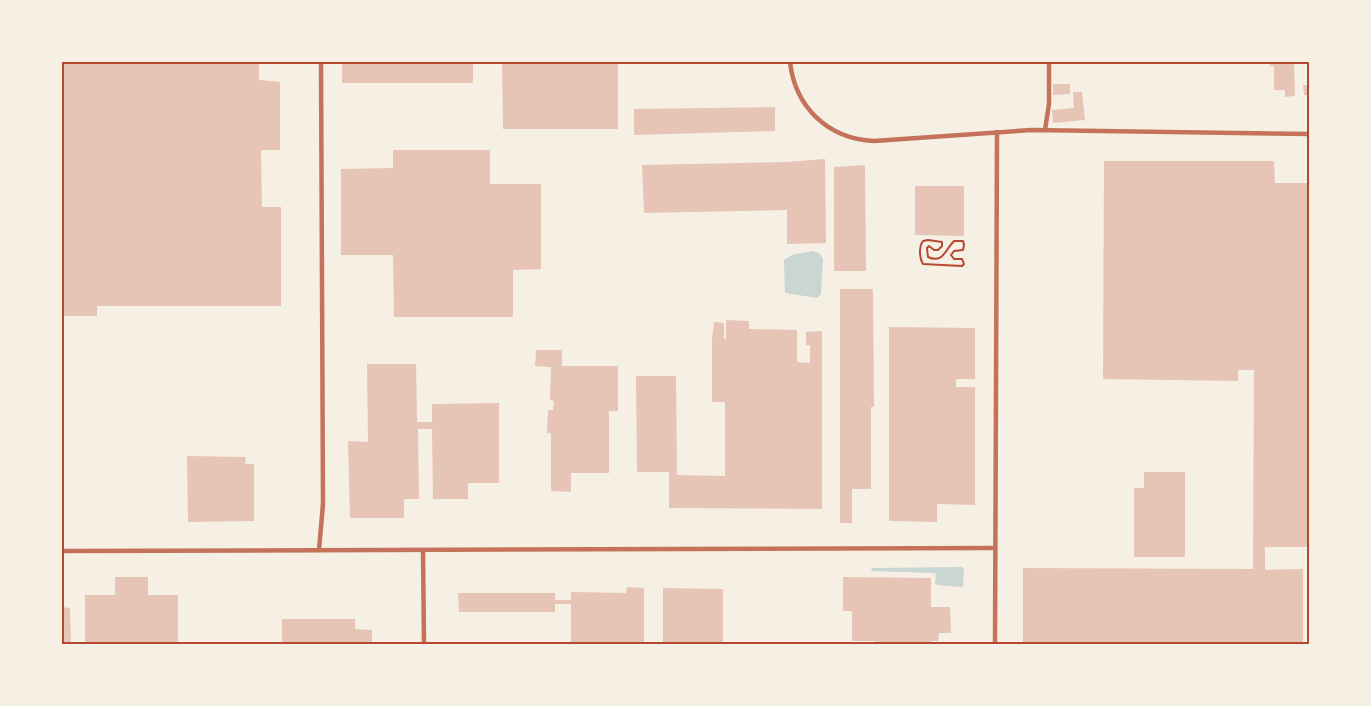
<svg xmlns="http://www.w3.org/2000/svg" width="1371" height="706" viewBox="0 0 1371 706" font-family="Mulish,sans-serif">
  <rect width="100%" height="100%" fill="#f6efe4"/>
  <!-- water -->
  <g fill="#c9d6d2">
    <path d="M812,251L819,253L823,259L821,294L817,298L785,293L784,260L792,255Z"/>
    <path d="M962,567L964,570L963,587L938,585L935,584L936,574L933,573L871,571L872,568H875Z"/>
  </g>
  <!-- building -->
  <g fill="#e6c5b7">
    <path d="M62,62H259V80L280,82V150H261L262,207H281V306H97V316H62Z"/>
    <path d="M342,62H481V64H473V83H342Z"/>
    <path d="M502,62H618V129H503Z"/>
    <path d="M1270,62H1294L1295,96L1285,97V90H1274V66H1270Z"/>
    <path d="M1053,84H1070V94L1053,95Z"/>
    <path d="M1303,85H1310V95H1304Z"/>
    <path d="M1073,92H1082L1085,120L1053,123L1052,110L1074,108Z"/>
    <path d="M775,107V131L634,135V109Z"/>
    <path d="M393,150H490V184H541V269L513,270V317H394L393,255H341V169L393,168Z"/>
    <path d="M825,159L826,243L787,244V210L644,213L642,165L786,162Z"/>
    <path d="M1104,161H1274L1275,183H1310V547H1265V570L1303,569V644H1023V568L1253,569L1254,370H1238V381L1103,379Z"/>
    <path d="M865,165L866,271H834V167Z"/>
    <path d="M915,186H964V236L915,235Z"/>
    <path d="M840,289H873L874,407H871V489H852V523H840Z"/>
    <path d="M726,320L749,321V329L797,330V362L810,363V345H806V332L822,331V509L669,508V472H637L636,376H676L677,475L725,476V402H712V338L714,322L724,323V339H726Z"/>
    <path d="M889,327L975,328V379H956V387H975V505L937,504V522L889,521Z"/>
    <path d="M536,350H562V366H618V411H609V473H571V492L551,491V433H547L548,410H553L554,401L550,400L551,367L535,366Z"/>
    <path d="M367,364H416L417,422H432V404L499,403V483H468V499H433L432,429H418L419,499H404V518H350L348,441L368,442Z"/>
    <path d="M187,456L246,457L245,464H254V521L188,522Z"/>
    <path d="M1144,472H1185V557H1134V488H1144Z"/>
    <path d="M115,577H148V595H178V644H85V595H115Z"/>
    <path d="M843,577L931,578V607H950L951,633H939L938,641H932V644H874L875,641H852V611H843Z"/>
    <path d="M627,587L644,588V644H571V604H555V612H459L458,593H555V600H571V592L626,593Z"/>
    <path d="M663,588L723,589V644H663Z"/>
    <path d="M62,607L70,608L71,644H62Z"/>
    <path d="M282,619H355V629L372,630V644H282Z"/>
  </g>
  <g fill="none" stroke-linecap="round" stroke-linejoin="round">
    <!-- path -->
    <path stroke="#b5482f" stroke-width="2" d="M928,240L942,242V246L938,250H934L929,246L927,248L928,257C943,264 945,250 954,241H963L964,245L963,250L954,251L951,255L954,259H962L964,264L962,266L923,264C919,258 919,246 923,241Z"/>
    <!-- minor -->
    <g stroke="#c5725c" stroke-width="4.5">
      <path d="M790,62C795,107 828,139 874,141L1032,130L1310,134"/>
      <path d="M1045,130L1049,104V62"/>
      <path d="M319,550L323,504L321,62"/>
      <path d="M62,551L995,548"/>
      <path d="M423,551L424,644"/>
      <path d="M995,644L997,132"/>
    </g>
  </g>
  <!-- border -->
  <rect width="1371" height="706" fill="none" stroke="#f6efe4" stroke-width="126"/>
  <rect x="63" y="63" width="1245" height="580" fill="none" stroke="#b5482f" stroke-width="2"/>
</svg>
